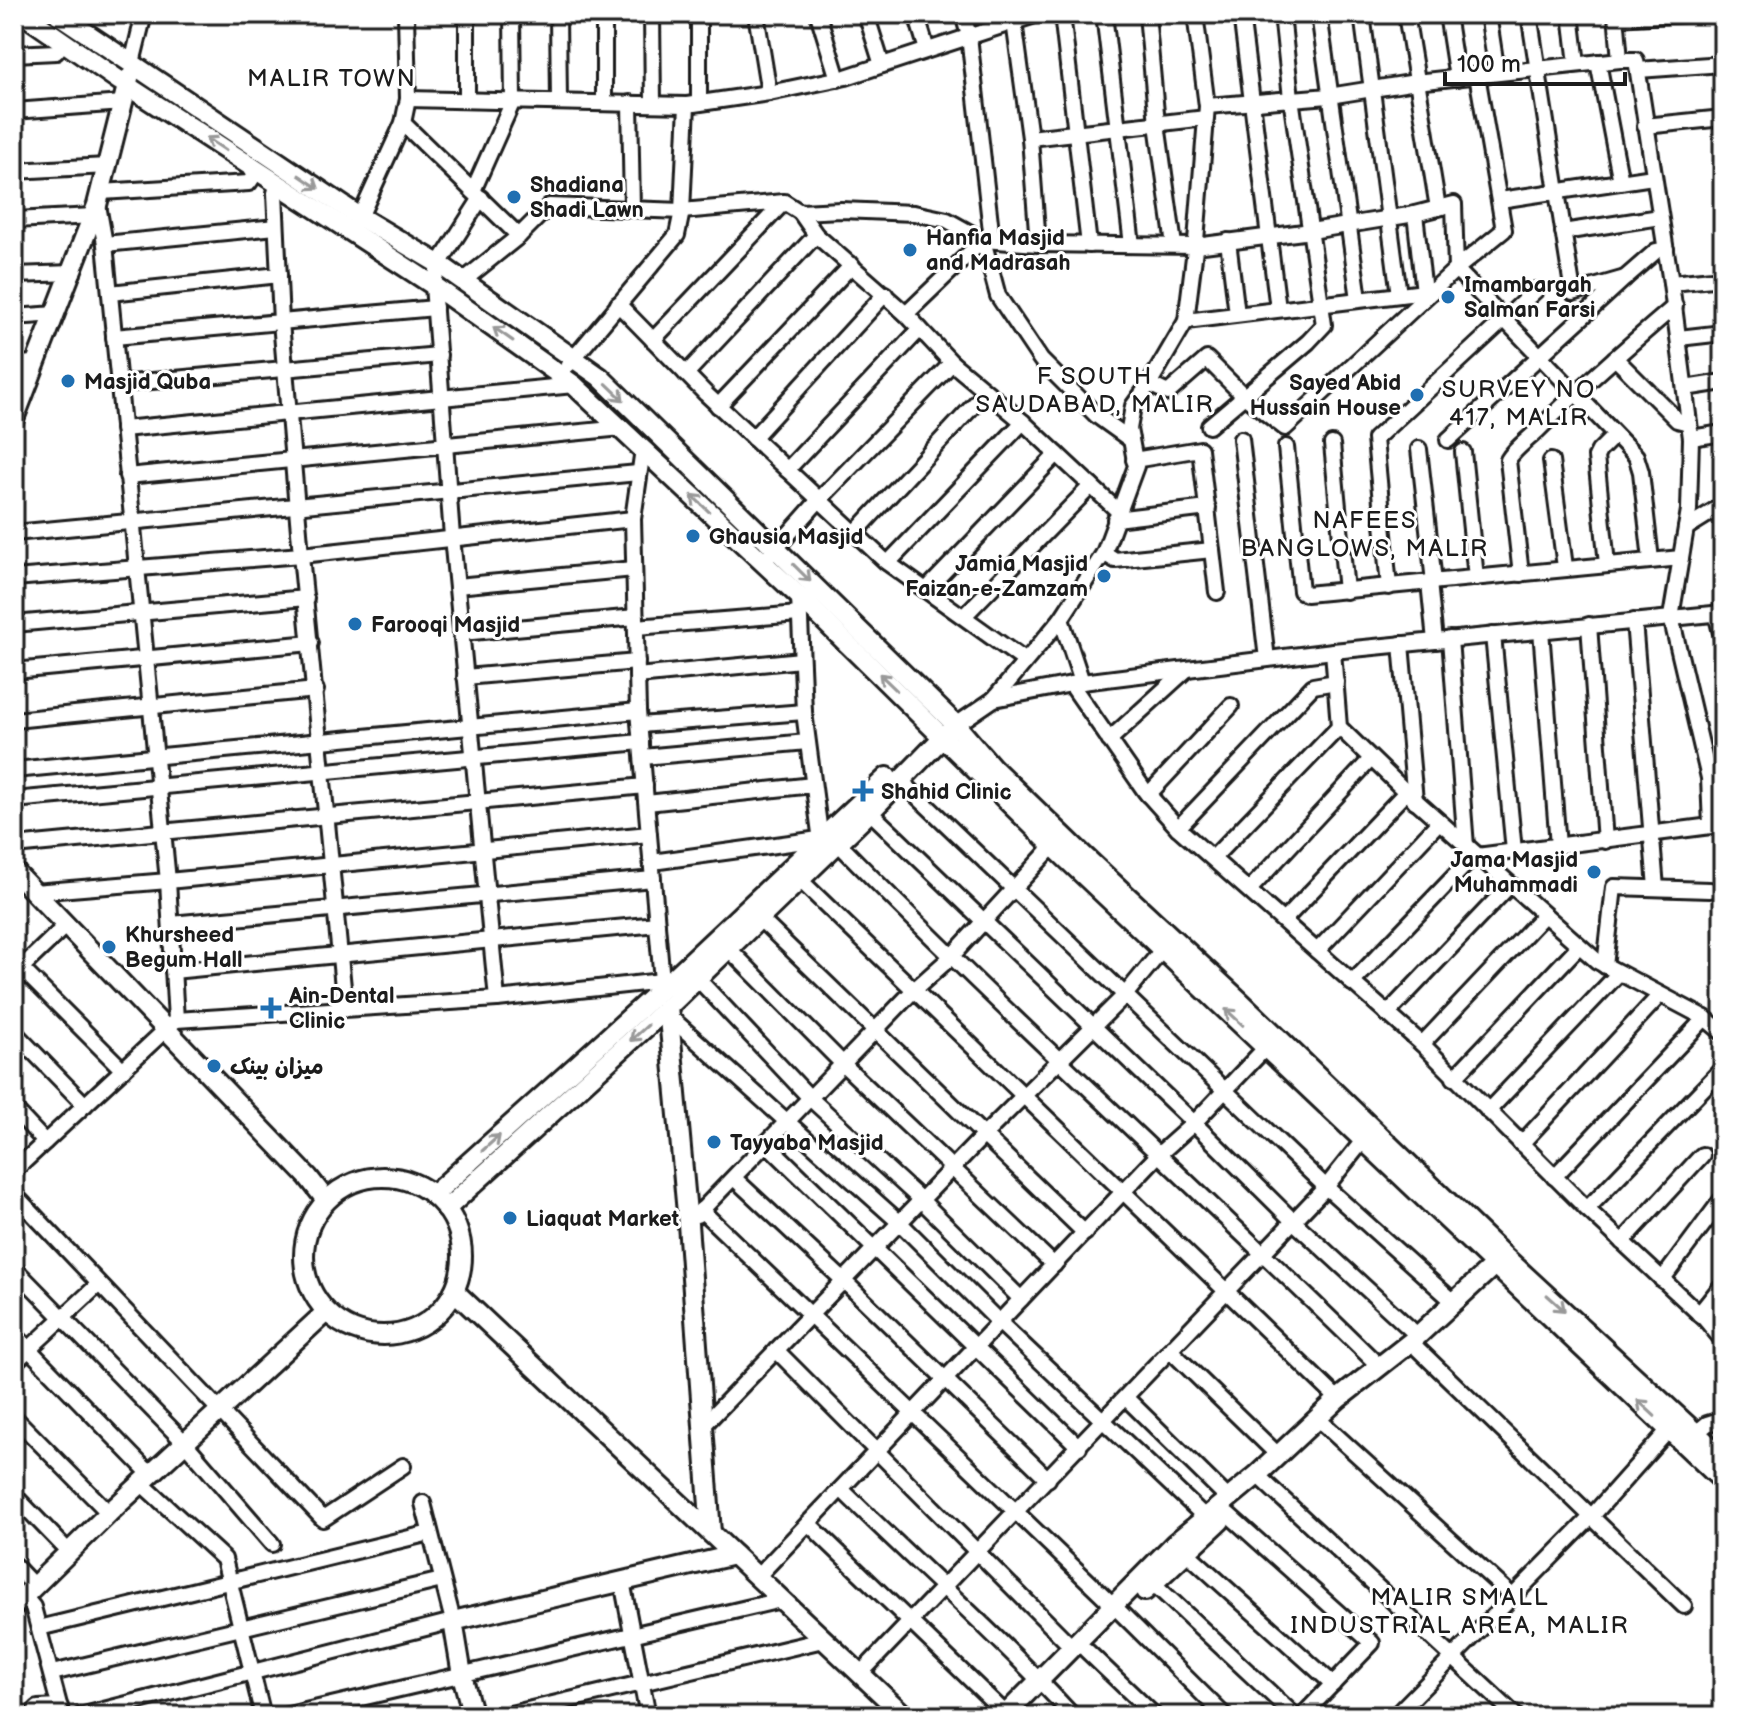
<svg xmlns="http://www.w3.org/2000/svg" width="1737" height="1730" viewBox="0 0 1737 1730" font-family="'Balsamiq Sans','Playpen Sans Arabic',sans-serif">
  <rect width="100%" height="100%" fill="#fff"/>
  <filter id="ink" filterUnits="userSpaceOnUse"><feTurbulence type="fractalNoise" baseFrequency=".0125" numOctaves="2"/><feDisplacementMap in="SourceGraphic" scale="16" xChannelSelector="R" yChannelSelector="G"/><feConvolveMatrix kernelMatrix="1 2 1 2 8 2 1 2 1" color-interpolation-filters="sRGB"/></filter>
  <g filter="url(#ink)">
    <g fill="none" stroke-linecap="round" stroke-linejoin="round">
      <defs>
        <g id="street">
          <path d="M558,14L559,102"/>
          <path d="M604,14V103"/>
          <path d="M652,14L653,104"/>
          <path d="M699,14V103"/>
          <path d="M756,14L769,93"/>
          <path d="M818,14L838,79"/>
          <path d="M866,14L882,65"/>
          <path d="M916,14L927,50"/>
          <path d="M963,14L969,36L992,240"/>
          <path d="M1013,14L1030,138L1038,244"/>
          <path d="M1062,14L1089,245"/>
          <path d="M1104,14L1132,245"/>
          <path d="M1147,14L1157,124L1174,245"/>
          <path d="M1241,14L1278,309"/>
          <path d="M1319,14L1359,299"/>
          <path d="M1362,14L1399,295"/>
          <path d="M1406,14L1438,208"/>
          <path d="M1447,14L1457,78"/>
          <path d="M1488,14L1497,73"/>
          <path d="M1529,14L1573,293L1625,278"/>
          <path d="M1571,14L1577,64"/>
          <path d="M1616,18L1685,14"/>
          <path d="M14,54L56,52L64,42"/>
          <path d="M1598,62L1621,182"/>
          <path d="M132,63L144,14"/>
          <path d="M1638,70L1723,64"/>
          <path d="M408,99L687,105L769,93L846,77L1038,14"/>
          <path d="M467,100V14"/>
          <path d="M630,103L632,209"/>
          <path d="M1207,106L1329,96L1416,82L1620,60L1616,14"/>
          <path d="M14,111L123,103"/>
          <path d="M403,123L519,236"/>
          <path d="M1645,126L1723,118"/>
          <path d="M1030,138L1206,118"/>
          <path d="M14,171L107,166"/>
          <path d="M278,183L275,193L281,322L301,555L345,1008"/>
          <path d="M473,191L513,101L512,14"/>
          <path d="M101,192L249,183L257,171"/>
          <path d="M481,198L439,264L433,285L452,537L497,999"/>
          <path d="M1500,200L1653,177"/>
          <path d="M800,212L816,235L906,314L952,363L1023,422L1118,511"/>
          <path d="M1415,214L1424,292"/>
          <path d="M360,217L403,123L408,99L406,14"/>
          <path d="M14,220L94,216"/>
          <path d="M1563,232L1660,217"/>
          <path d="M1228,241L1237,314"/>
          <path d="M105,244L276,227"/>
          <path d="M14,275L73,273"/>
          <path d="M463,281L519,236L549,206L682,211L784,202L800,212L841,210L914,213L947,220L983,240L1038,244L1196,246L1311,231L1415,214L1454,204L1456,269L1636,456L1641,472L1651,560"/>
          <path d="M1671,283L1723,278"/>
          <path d="M110,293L279,275"/>
          <path d="M618,304L706,394L885,561L1025,661"/>
          <path d="M906,314L983,240L998,296L1041,360L1096,415L1131,440"/>
          <path d="M14,317L56,314"/>
          <path d="M1186,321L1433,291"/>
          <path d="M114,337L435,308"/>
          <path d="M1679,338L1723,333"/>
          <path d="M653,340L784,202"/>
          <path d="M1615,358L1677,420L1689,423"/>
          <path d="M14,364L37,363"/>
          <path d="M568,365L677,235L682,211L687,105"/>
          <path d="M686,374L816,235"/>
          <path d="M119,384L439,355"/>
          <path d="M1149,384L1168,393L1207,359L1244,396L1285,428L1456,269L1504,230L1477,75"/>
          <path d="M1685,388L1723,382"/>
          <path d="M718,406L852,265"/>
          <path d="M1209,426L1308,342L1324,325L1291,98L1282,14"/>
          <path d="M123,429L574,385"/>
          <path d="M753,438L885,294"/>
          <path d="M1691,438L1723,433"/>
          <path d="M1241,439L1267,659"/>
          <path d="M1448,440L1625,278L1656,251L1666,249"/>
          <path d="M1332,444L1346,591"/>
          <path d="M1286,447L1301,591L1306,594L1681,558"/>
          <path d="M643,449L633,519L638,711L662,981"/>
          <path d="M1419,449L1434,582"/>
          <path d="M1463,452L1476,578"/>
          <path d="M1134,460L1200,449L1217,592"/>
          <path d="M1551,461L1565,567"/>
          <path d="M787,470L920,329"/>
          <path d="M127,476L622,428"/>
          <path d="M1115,519L1208,508"/>
          <path d="M1686,528L1723,505"/>
          <path d="M14,533L638,473"/>
          <path d="M855,533L986,392"/>
          <path d="M1104,553L1115,560L1212,550"/>
          <path d="M770,555L819,500L952,363"/>
          <path d="M888,563L1023,422"/>
          <path d="M1607,564L1596,457L1599,451L1615,435"/>
          <path d="M1521,574L1508,460C1515,448 1529,439 1539,429C1582,386 1628,346 1675,306"/>
          <path d="M14,578L301,555L633,519"/>
          <path d="M1429,582L1435,641"/>
          <path d="M457,586L634,569"/>
          <path d="M1389,587L1375,439L1536,290"/>
          <path d="M927,589L1057,454"/>
          <path d="M799,596L804,712L821,841"/>
          <path d="M1716,613L1723,641"/>
          <path d="M965,615L1091,486"/>
          <path d="M1061,619L1082,682"/>
          <path d="M1634,621L1656,888"/>
          <path d="M14,624L306,598"/>
          <path d="M1589,625L1605,841"/>
          <path d="M636,627L799,614"/>
          <path d="M1541,630L1558,846"/>
          <path d="M461,633L636,617"/>
          <path d="M1493,635L1514,851"/>
          <path d="M1450,639L1466,846"/>
          <path d="M1401,644L1415,801"/>
          <path d="M1333,651L1339,727L1406,792L1597,961L1705,1018L1723,1033"/>
          <path d="M14,671L311,643"/>
          <path d="M637,676L801,660"/>
          <path d="M465,677L637,662"/>
          <path d="M1071,684L1145,791L1178,828L1422,1044L1587,1209L1706,1320L1723,1341"/>
          <path d="M994,699L1061,619L1104,553L1136,466L1129,429L1133,406L1149,384L1186,321L1196,241L1207,106L1195,14"/>
          <path d="M14,720L316,690"/>
          <path d="M640,725L804,712"/>
          <path d="M956,725L994,699L1082,682L1333,651L1723,613"/>
          <path d="M1109,740L1187,669"/>
          <path d="M643,757L807,742"/>
          <path d="M14,770L638,711"/>
          <path d="M900,780L1326,1187L1454,1302"/>
          <path d="M1148,795L1231,706"/>
          <path d="M14,800L641,742"/>
          <path d="M647,803L813,785"/>
          <path d="M870,812L1194,1123L1293,1221L1418,1336"/>
          <path d="M1178,828L1313,686L1336,682"/>
          <path d="M838,843C1013,1022 1200,1190 1379,1366"/>
          <path d="M14,846L645,786"/>
          <path d="M1213,858L1339,727"/>
          <path d="M652,862L819,839"/>
          <path d="M798,878L1338,1399"/>
          <path d="M1249,890L1371,759"/>
          <path d="M34,892L168,881L649,834"/>
          <path d="M759,918L1085,1233"/>
          <path d="M1284,920L1406,792"/>
          <path d="M171,924L653,879"/>
          <path d="M727,947L843,1064L1054,1265"/>
          <path d="M1317,951L1439,822"/>
          <path d="M14,961L123,1070"/>
          <path d="M1605,966L1614,887L1710,890"/>
          <path d="M173,971L657,924"/>
          <path d="M14,975L66,925"/>
          <path d="M696,977L811,1099L921,1200L1021,1299"/>
          <path d="M1352,983L1469,861L1477,856L1711,826L1709,778L1671,617L1689,510L1691,438L1671,283L1636,60H1620"/>
          <path d="M1387,1014L1510,885"/>
          <path d="M669,1016L899,1222L999,1322L1206,1518"/>
          <path d="M176,1020L497,999L662,981L670,986"/>
          <path d="M14,1032L85,1105"/>
          <path d="M1422,1044L1544,915"/>
          <path d="M1454,1078L1579,946"/>
          <path d="M14,1109L45,1142"/>
          <path d="M1488,1111L1619,973"/>
          <path d="M767,1144L1079,1447"/>
          <path d="M1521,1144L1660,995"/>
          <path d="M14,1171L176,1020L168,881L105,244L98,205"/>
          <path d="M1554,1177L1705,1018"/>
          <path d="M734,1178L843,1280L1048,1479"/>
          <path d="M14,1194L323,1519L403,1466"/>
          <path d="M1587,1209L1723,1068"/>
          <path d="M701,1210L1113,1605L1225,1716"/>
          <path d="M697,1215L914,990L950,958L1053,846"/>
          <path d="M1622,1242L1702,1155"/>
          <path d="M14,1268L185,1443L272,1544"/>
          <path d="M1662,1280L1723,1198"/>
          <path d="M1699,1314L1723,1284"/>
          <path d="M1706,1320L1723,1311"/>
          <path d="M14,1334L150,1474"/>
          <path d="M1418,1349L1684,1606"/>
          <path d="M776,1350L1072,1647"/>
          <path d="M1170,1350L1278,1455"/>
          <path d="M14,1363L99,1284"/>
          <path d="M1126,1398L1229,1499"/>
          <path d="M14,1417L109,1513"/>
          <path d="M1318,1419L1512,1596"/>
          <path d="M704,1425L984,1135L1125,995L1167,944"/>
          <path d="M1690,1438L1707,1424L1723,1419"/>
          <path d="M1257,1475L1516,1716"/>
          <path d="M141,1483L224,1559L263,1716"/>
          <path d="M841,1489C918,1565 1000,1637 1073,1716"/>
          <path d="M14,1495L69,1552"/>
          <path d="M1228,1514L1372,1643L1302,1716"/>
          <path d="M808,1523L1006,1714"/>
          <path d="M1186,1552L1333,1684"/>
          <path d="M14,1565L34,1586"/>
          <path d="M757,1577L1158,1155L1194,1123L1272,1041"/>
          <path d="M622,1581L648,1716"/>
          <path d="M1153,1583L1295,1716"/>
          <path d="M24,1596L33,1607L62,1716"/>
          <path d="M39,1628L430,1533"/>
          <path d="M1086,1650L1155,1716"/>
          <path d="M52,1673L442,1580"/>
          <path d="M860,1674L1326,1187L1369,1133"/>
          <path d="M30,1716L38,1708L60,1707"/>
          <path d="M80,1716L453,1621L423,1503"/>
          <path d="M284,1716L781,1600"/>
          <path d="M502,1716L823,1640"/>
          <path d="M1395,1716L1592,1516L1674,1424"/>
        </g>
        <g id="secondary">
          <path d="M23,14L120,81L433,285L574,385L799,596L1053,846L1723,1481"/>
          <path d="M58,14L360,217L439,264L600,377L956,725L993,768L1084,856L1240,1001L1504,1256L1723,1458"/>
          <path d="M14,419L97,205L129,78"/>
          <path d="M14,871L308,1177L326,1200"/>
          <path d="M668,1007L688,1224L711,1533"/>
          <circle cx="383" cy="1256" r="79"/>
          <path d="M433,1195L667,984L887,777"/>
          <path d="M446,1209L668,1007L870,812L951,729"/>
          <path d="M454,1291L905,1716"/>
          <path d="M1145,1591L1220,1521"/>
          <path d="M14,1606L109,1513L326,1312"/>
          <path d="M473,1716L462,1675L453,1621L734,1555"/>
          <path d="M1004,1716L1175,1543L1257,1475L1338,1399L1412,1341L1502,1258"/>
        </g>
      </defs>
      <!-- street casing -->
      <use href="#street" stroke="#1c1c1c" stroke-width="20"/>
      <!-- secondary casing -->
      <use href="#secondary" stroke="#1c1c1c" stroke-width="24"/>
      <!-- street -->
      <use href="#street" stroke="#fff" stroke-width="14"/>
      <!-- secondary -->
      <use href="#secondary" stroke="#fff" stroke-width="18"/>
    </g>
    <!-- one-way arrows -->
    <defs><path id="oneway-shaft" d="M-6 0H5M1.5-3L5.5 0L1.5 3" fill="none" stroke-width="1.6" stroke-linecap="round" stroke-linejoin="round" transform="scale(2)"/></defs>
    <g stroke="#999">
      <use href="#oneway-shaft" transform="translate(216 144) rotate(-146)"/>
      <use href="#oneway-shaft" transform="translate(309 182) rotate(34)"/>
      <use href="#oneway-shaft" transform="translate(503 334) rotate(-145)"/>
      <use href="#oneway-shaft" transform="translate(615 392) rotate(44)"/>
      <use href="#oneway-shaft" transform="translate(700 503) rotate(-136)"/>
      <use href="#oneway-shaft" transform="translate(802 573) rotate(45)"/>
      <use href="#oneway-shaft" transform="translate(888 682) rotate(-136)"/>
      <use href="#oneway-shaft" transform="translate(1234 1017) rotate(-137)"/>
      <use href="#oneway-shaft" transform="translate(639 1033) rotate(138)"/>
      <use href="#oneway-shaft" transform="translate(491 1143) rotate(-42)"/>
      <use href="#oneway-shaft" transform="translate(1556 1303) rotate(42)"/>
      <use href="#oneway-shaft" transform="translate(1646 1408) rotate(-137)"/>
    </g>
  </g>
  <!-- markers -->
  <g fill="#1f6fb2" stroke="#fff" stroke-width="3">
    <circle cx="514" cy="197" r="8"/>
    <circle cx="910" cy="250" r="8"/>
    <circle cx="1448" cy="297" r="8"/>
    <circle cx="68" cy="381" r="8"/>
    <circle cx="1417" cy="395" r="8"/>
    <circle cx="693" cy="536" r="8"/>
    <circle cx="1104" cy="576" r="8"/>
    <circle cx="355" cy="624" r="8"/>
    <path d="M859 779h8v8h8v8h-8v8h-8v-8h-8v-8h8z"/>
    <circle cx="1594" cy="872" r="8"/>
    <circle cx="109" cy="947" r="8"/>
    <path d="M267 996h8v8h8v8h-8v8h-8v-8h-8v-8h8z"/>
    <circle cx="214" cy="1066" r="8"/>
    <circle cx="714" cy="1142" r="8"/>
    <circle cx="510" cy="1218" r="8"/>
  </g>
  <g text-anchor="middle" stroke-width="6" stroke-linejoin="round" paint-order="stroke">
    <!-- poi labels -->
    <g font-size="22" font-weight="bold" fill="#1c1c1c" stroke="#fff" text-anchor="start">
      <text x="530" y="192">Shadiana<tspan x="530" dy="25">Shadi Lawn</tspan></text>
      <text x="926" y="245">Hanfia Masjid<tspan x="926" dy="25">and Madrasah</tspan></text>
      <text x="1464" y="292">Imambargah<tspan x="1464" dy="25">Salman Farsi</tspan></text>
      <text x="84" y="389">Masjid Quba</text>
      <text x="1401" y="390" text-anchor="end">Sayed Abid<tspan x="1401" dy="25">Hussain House</tspan></text>
      <text x="709" y="544">Ghausia Masjid</text>
      <text x="1088" y="571" text-anchor="end">Jamia Masjid<tspan x="1088" dy="25">Faizan-e-Zamzam</tspan></text>
      <text x="371" y="632">Farooqi Masjid</text>
      <text x="881" y="799">Shahid Clinic</text>
      <text x="1578" y="867" text-anchor="end">Jama Masjid<tspan x="1578" dy="25">Muhammadi</tspan></text>
      <text x="125" y="942">Khursheed<tspan x="125" dy="25">Begum Hall</tspan></text>
      <text x="289" y="1003">Ain-Dental<tspan x="289" dy="25">Clinic</tspan></text>
      <text x="230" y="1074">میزان بینک</text>
      <text x="730" y="1150">Tayyaba Masjid</text>
      <text x="526" y="1226">Liaquat Market</text>
    </g>
    <!-- neighbourhood labels -->
    <g font-size="24" letter-spacing="2" fill="#1c1c1c" stroke="#fff">
      <text x="332" y="86">MALIR TOWN</text>
      <text x="1095" y="384">F SOUTH<tspan x="1095" dy="28">SAUDABAD, MALIR</tspan></text>
      <text x="1519" y="397">SURVEY NO<tspan x="1519" dy="28">417, MALIR</tspan></text>
      <text x="1365" y="528">NAFEES<tspan x="1365" dy="28">BANGLOWS, MALIR</tspan></text>
      <text x="1460" y="1605">MALIR SMALL<tspan x="1460" dy="28">INDUSTRIAL AREA, MALIR</tspan></text>
    </g>
  </g>
  <!-- margin -->
  <rect width="1737" height="1730" fill="none" stroke="#fff" stroke-width="48"/>
  <rect x="24" y="24" width="1689" height="1682" fill="none" stroke="#1c1c1c" stroke-width="3" filter="url(#ink)"/>
  <!-- scale -->
  <path d="M1445 72v12h180v-12" fill="none" stroke="#1c1c1c" stroke-width="4"/>
  <text x="1457" y="72" font-size="24" fill="#1c1c1c" stroke="#ffffff" stroke-width="6" paint-order="stroke">100 m</text>
</svg>
